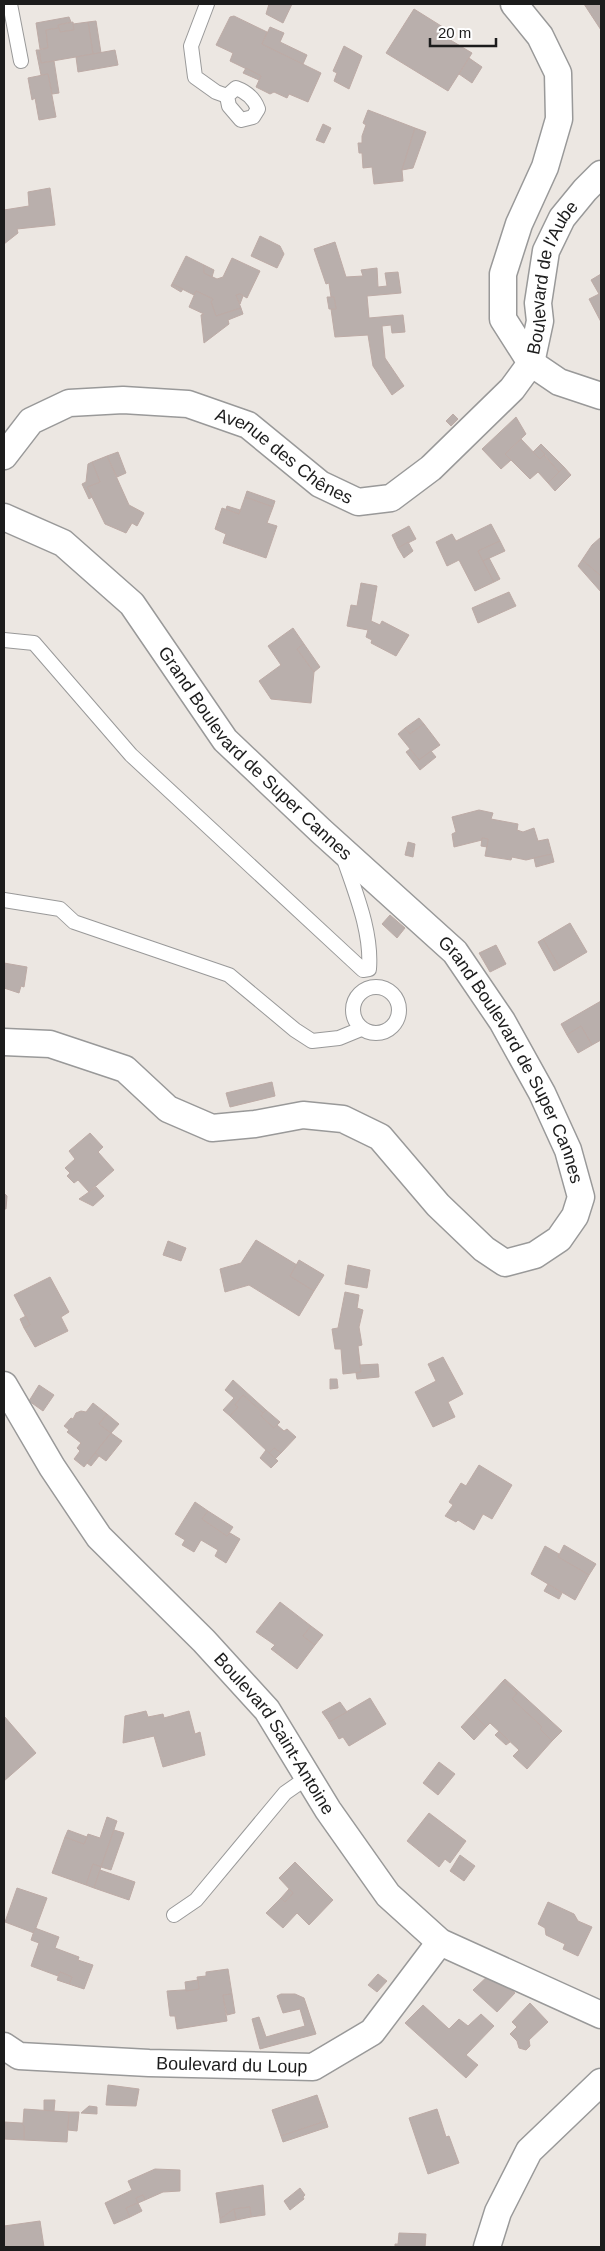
<svg xmlns="http://www.w3.org/2000/svg" width="605" height="2251" viewBox="0 0 605 2251" font-family="Helvetica,sans-serif">
  <rect width="100%" height="100%" fill="#ece7e2"/>
  <!-- building -->
  <g fill="#b9afac" stroke="#bdaba6">
    <path d="M269,4H292L283,23L266,14Z"/>
    <path d="M584,4H601V30Z"/>
    <path d="M414,9L446,29L442,35L472,53L448,91L386,53Z"/>
    <path d="M234,16L267,32L262,44L321,73L308,102L289,94L287,98L274,92L270,94L256,87L261,76L230,61L233,53L216,45L230,17Z"/>
    <path d="M69,17L71,22L58,25L59,28L46,30L48,48L40,49L36,23Z"/>
    <path d="M96,21L101,53L93,54L88,22Z"/>
    <path d="M73,22L74,30L60,32L58,25Z"/>
    <path d="M88,22L93,54L41,63L39,50L48,48L46,30L59,28L60,32L74,30L73,24Z"/>
    <path d="M270,27L284,33L280,42L307,55L303,64L262,44Z"/>
    <path d="M344,46L362,56L349,89L334,81L337,73L333,71Z"/>
    <path d="M36,50H39L41,63L54,61L59,93L52,94L48,74L41,75Z"/>
    <path d="M115,50L118,65L78,72L76,57Z"/>
    <path d="M469,58L482,67L472,83L459,74Z"/>
    <path d="M246,68L261,76L259,80L243,73Z"/>
    <path d="M48,74L56,117L39,120L35,98L32,100L28,78Z"/>
    <path d="M368,110L415,128L402,170L403,181L374,184L372,167L363,168L362,153H359L358,143H362V136L366,125L363,123Z"/>
    <path d="M323,124L331,128L324,143L316,140Z"/>
    <path d="M415,128L426,132L413,168L402,170Z"/>
    <path d="M50,188L55,225L17,229L18,233L4,244V210L29,206L28,192Z"/>
    <path d="M260,236L280,246L284,254L277,268L251,256Z"/>
    <path d="M335,242L346,277L363,276L361,270L377,268L378,287L387,286L385,273L398,272L401,293L367,296L369,318L403,315L405,332L392,333L391,325L382,326L385,358L404,386L392,395L373,366L368,335L335,337L331,309H336L334,297H331L329,283L326,284L314,249Z"/>
    <path d="M186,256L204,265V273L217,279L223,277L232,258L260,271L247,298L240,294L236,295L241,308L216,316L211,302L213,299L196,291L194,295L172,284Z"/>
    <path d="M204,265L214,270L212,277L204,273Z"/>
    <path d="M601,274V322L589,299L599,294L591,280Z"/>
    <path d="M172,284L183,289L181,292L171,286Z"/>
    <path d="M196,291L213,299L211,302L216,316L241,308L243,314L228,320L229,324L204,343L201,315L204,314L189,307Z"/>
    <path d="M240,294L243,296L240,304L236,295Z"/>
    <path d="M327,297H334L336,309H329Z"/>
    <path d="M453,414L458,419L451,426L446,421Z"/>
    <path d="M516,417L526,434L505,454L511,460L501,469L482,449Z"/>
    <path d="M521,439L540,459L544,455L559,472L548,483L538,472L530,479L505,454Z"/>
    <path d="M541,444L564,467L559,472L538,447Z"/>
    <path d="M538,447L545,454L540,459L533,452Z"/>
    <path d="M118,452L126,473L117,477L107,456Z"/>
    <path d="M107,456L129,505L144,513L137,526L132,523L126,533L105,524L87,487L100,482L92,462Z"/>
    <path d="M92,462L100,482L87,487L92,497L89,499L82,484L86,482L88,464Z"/>
    <path d="M564,467L571,475L555,491L548,483Z"/>
    <path d="M247,491L275,501L273,507L245,497Z"/>
    <path d="M245,497L273,507L267,523L277,526L266,558L223,543L226,534L215,529L222,508L239,514Z"/>
    <path d="M227,506L240,510L239,514L226,509Z"/>
    <path d="M491,524L500,541L478,551L494,582L475,591L459,560L447,566L436,542L452,534L456,541Z"/>
    <path d="M409,526L416,539L398,548L392,535Z"/>
    <path d="M601,537V576L582,560L592,545Z"/>
    <path d="M500,541L505,551L483,561L478,551Z"/>
    <path d="M408,542L413,551L404,558L398,548Z"/>
    <path d="M489,558L500,579L494,582L483,561Z"/>
    <path d="M582,560L601,576V592L578,566Z"/>
    <path d="M361,583L377,586L371,621L380,625L382,621L409,635L396,656L371,643L372,640L366,637L368,630L347,626L351,605L357,606Z"/>
    <path d="M509,592L516,606L478,623L472,608Z"/>
    <path d="M293,628L304,644L297,649L314,672L311,703L271,699L259,681L281,665L268,646Z"/>
    <path d="M304,644L320,667L314,672L297,649Z"/>
    <path d="M419,718L424,724L410,734L405,728Z"/>
    <path d="M424,724L440,745L419,760L398,734L405,728L410,734Z"/>
    <path d="M410,749L419,760L431,751L436,757L420,770L406,752Z"/>
    <path d="M479,810L493,813L491,819L518,824L517,830L523,832L534,828L538,841L548,839L552,854L526,860L512,857L511,860L485,856L488,839L482,838V840L454,847L452,834L456,832L452,817Z"/>
    <path d="M482,838L488,839L487,847L481,846Z"/>
    <path d="M408,842L415,844L413,857L405,855Z"/>
    <path d="M552,854L554,862L536,867L534,858Z"/>
    <path d="M390,915L405,928L397,938L382,924Z"/>
    <path d="M570,923L587,952L560,968L543,939Z"/>
    <path d="M543,939L560,968L554,971L538,942Z"/>
    <path d="M496,945L506,964L490,972L479,953Z"/>
    <path d="M4,963L27,967L24,987L21,986L19,993L4,988Z"/>
    <path d="M601,1001V1040L592,1045L581,1026L567,1035L561,1024Z"/>
    <path d="M581,1026L592,1045L578,1053L567,1035Z"/>
    <path d="M272,1082L275,1096L230,1107L226,1093Z"/>
    <path d="M90,1133L103,1147L98,1152L114,1170L89,1192L78,1180L74,1183L67,1176L70,1173L65,1168L75,1159L69,1151Z"/>
    <path d="M96,1187L104,1196L93,1206L79,1199Z"/>
    <path d="M4,1193L7,1196L6,1209H4Z"/>
    <path d="M256,1240L297,1265L290,1276L314,1291L299,1316L249,1285L225,1292L220,1269L241,1263Z"/>
    <path d="M168,1241L186,1248L181,1261L163,1255Z"/>
    <path d="M299,1260L324,1275L314,1291L290,1276Z"/>
    <path d="M348,1265L370,1270L367,1288L345,1284Z"/>
    <path d="M50,1277L69,1312L61,1317L68,1331L35,1347L24,1328L30,1325L14,1295Z"/>
    <path d="M345,1292L359,1295L357,1308L363,1310L359,1327L362,1345L358,1346L361,1372L343,1374L341,1349H335L332,1329L338,1328Z"/>
    <path d="M26,1316L30,1325L24,1328L20,1319Z"/>
    <path d="M443,1357L463,1394L448,1402L455,1417L433,1427L415,1392L436,1381L428,1364Z"/>
    <path d="M378,1364L379,1377L357,1379L356,1373L361,1372L360,1365Z"/>
    <path d="M330,1379H337L338,1388L330,1389Z"/>
    <path d="M233,1380L266,1410L263,1413L243,1395L235,1405L238,1407L230,1416L223,1410L234,1398L225,1390Z"/>
    <path d="M39,1385L54,1395L43,1411L29,1401Z"/>
    <path d="M243,1395L263,1413L261,1416L274,1428L277,1425L284,1431L287,1429L296,1437L281,1453L274,1448L269,1453L230,1416L238,1407L235,1405Z"/>
    <path d="M93,1403L107,1414L99,1424L111,1433L84,1467L74,1459L80,1451L77,1448L81,1443L67,1432L69,1430L64,1426L71,1418L73,1419L76,1413L81,1411L86,1412Z"/>
    <path d="M266,1410L280,1422L274,1428L261,1416Z"/>
    <path d="M107,1414L119,1424L111,1433L99,1424Z"/>
    <path d="M111,1433L122,1441L106,1461L95,1453Z"/>
    <path d="M274,1448L281,1453L275,1459L269,1453Z"/>
    <path d="M266,1450L278,1461L271,1468L260,1458Z"/>
    <path d="M95,1453L99,1456L91,1466L87,1463Z"/>
    <path d="M479,1465L512,1485L492,1519L483,1514L474,1530L458,1520L456,1522L445,1516L453,1505L449,1502L461,1483L466,1486Z"/>
    <path d="M195,1502L208,1511L202,1519L227,1536L230,1533L240,1539L226,1563L215,1556L218,1550L201,1540L194,1552L182,1545L185,1540L175,1534Z"/>
    <path d="M208,1511L233,1527L227,1536L202,1519Z"/>
    <path d="M564,1545L596,1564L589,1575L558,1557Z"/>
    <path d="M545,1546L559,1554L558,1557L589,1575L575,1600L531,1574Z"/>
    <path d="M548,1584L562,1593L559,1599L544,1591Z"/>
    <path d="M280,1602L311,1626L303,1636L315,1645L297,1669L271,1649L275,1645L256,1632Z"/>
    <path d="M311,1626L323,1635L315,1645L303,1636Z"/>
    <path d="M505,1679L562,1731L552,1741L540,1729L542,1727L512,1699L517,1693L503,1681Z"/>
    <path d="M503,1681L517,1693L512,1699L542,1727L540,1729L552,1741L527,1769L513,1756L519,1750L490,1723L486,1727L473,1714Z"/>
    <path d="M370,1698L386,1724L349,1746L343,1737L339,1739L329,1722Z"/>
    <path d="M340,1702L347,1712L329,1722L322,1712Z"/>
    <path d="M146,1711L148,1717L163,1714L164,1718L189,1711L195,1734L200,1732L205,1755L163,1767L154,1736L123,1743L125,1716Z"/>
    <path d="M473,1714L486,1727L474,1740L461,1727Z"/>
    <path d="M4,1716L36,1753L4,1781Z"/>
    <path d="M499,1731L510,1742L506,1745L495,1735Z"/>
    <path d="M439,1762L455,1774L438,1795L423,1783Z"/>
    <path d="M429,1813L466,1841L450,1863L445,1859L439,1867L407,1841Z"/>
    <path d="M107,1817L117,1821L101,1867L93,1864L86,1885L52,1873L65,1837L84,1844L88,1834L100,1838Z"/>
    <path d="M68,1830L87,1837L84,1844L65,1837Z"/>
    <path d="M114,1830L124,1833L111,1870L101,1867Z"/>
    <path d="M460,1855L475,1866L464,1881L450,1871Z"/>
    <path d="M295,1862L333,1900L309,1925L297,1913L283,1928L266,1913L281,1898L285,1902L293,1893L279,1878Z"/>
    <path d="M93,1864L101,1867L94,1888L86,1885Z"/>
    <path d="M100,1870L135,1882L129,1900L94,1888Z"/>
    <path d="M17,1888L47,1898L34,1933L5,1922Z"/>
    <path d="M289,1889L293,1893L285,1902L281,1898Z"/>
    <path d="M548,1902L574,1914L578,1921L592,1927L578,1956L563,1949L565,1944L546,1935L545,1928L538,1924Z"/>
    <path d="M35,1928L59,1937L55,1948L79,1957L78,1960L93,1965L84,1989L69,1984L72,1977L60,1972L58,1976L31,1966L39,1943L31,1940Z"/>
    <path d="M228,1969L232,1994L223,1995L227,2021L177,2029L175,2016H170L167,1991L199,1989L197,1977L206,1976V1972Z"/>
    <path d="M60,1972L72,1977L69,1984L57,1980Z"/>
    <path d="M492,1972L515,1993L497,2012L473,1990Z"/>
    <path d="M378,1974L387,1981L377,1992L368,1985Z"/>
    <path d="M198,1980L199,1989L186,1991L185,1982Z"/>
    <path d="M232,1994L235,2013L227,2015L223,1995Z"/>
    <path d="M281,1994H295L304,1998L316,2034L260,2049L252,2019L259,2017L266,2037L305,2026L300,2009L283,2013L277,1996Z"/>
    <path d="M530,2003L548,2022L529,2040L530,2046L526,2050L519,2048L517,2041L510,2034L517,2027L512,2022Z"/>
    <path d="M423,2005L449,2029L459,2019L468,2026L481,2014L494,2026L466,2055L478,2065L466,2078L405,2023Z"/>
    <path d="M108,2085L139,2089L136,2106L106,2105Z"/>
    <path d="M317,2095L326,2121L281,2136L272,2110Z"/>
    <path d="M44,2100H55L54,2111L44,2110Z"/>
    <path d="M89,2106L97,2107V2114L81,2113Z"/>
    <path d="M24,2109L69,2112L67,2142L24,2140V2126L21,2123H23Z"/>
    <path d="M437,2109L446,2137L449,2136L459,2163L428,2174L409,2118Z"/>
    <path d="M69,2112H79L77,2131L68,2130Z"/>
    <path d="M326,2121L328,2127L283,2142L281,2136Z"/>
    <path d="M4,2122L21,2123L24,2126V2140L4,2139Z"/>
    <path d="M155,2169L180,2170V2191L163,2192L145,2200L143,2195L136,2198L138,2203L126,2208L130,2217L114,2224L105,2203L132,2190L128,2181Z"/>
    <path d="M263,2185L265,2215L251,2217L250,2207L234,2209L220,2219L216,2193Z"/>
    <path d="M300,2188L305,2195L303,2197L304,2199L290,2210L284,2201Z"/>
    <path d="M143,2195L145,2200L138,2203L136,2198Z"/>
    <path d="M138,2203L142,2211L130,2217L126,2208Z"/>
    <path d="M250,2207L251,2217L236,2220L234,2209Z"/>
    <path d="M234,2209L236,2220L220,2223V2219Z"/>
    <path d="M40,2221L44,2247H4V2226Z"/>
    <path d="M399,2233L426,2234L425,2247H395V2244H398Z"/>
  </g>
  <g fill="none" stroke-linecap="round" stroke-linejoin="round">
    <defs>
      <g id="lane">
        <path d="M10,4L21,61"/>
        <path d="M207,4L191,46L195,77L216,92L227,96"/>
        <path d="M236,88C247,92 254,98 258,109L253,117L241,120L229,106L227,96Z"/>
        <path d="M4,640L34,643L131,755L363,970L369,969C372,931 355,892 343,856"/>
        <path d="M4,900L60,909L74,922L229,975L295,1030L312,1041L339,1038L361,1029"/>
        <circle cx="376" cy="1010" r="23"/>
        <path d="M174,1915L196,1900L285,1793L308,1777"/>
      </g>
      <g id="street">
        <path d="M514,4L540,36L558,73L559,119L545,167L519,224L503,274V319L531,363L559,382L601,396"/>
        <path id="s1" d="M4,456L31,421L69,403L123,400L188,404L248,425L320,484L358,502L391,498L431,468L512,389L531,363L540,321L538,303L546,251L562,218L585,190L601,174"/>
        <path id="s2" d="M4,517L63,543L132,604L225,740L321,831L455,952L502,1021L542,1093L568,1150L581,1197L575,1216L559,1239L535,1255L505,1263L484,1249L438,1205L380,1137L343,1119L303,1115L255,1124L212,1128L168,1109L125,1069L50,1044L4,1042"/>
        <path id="s3" d="M4,1385L52,1467L99,1537L204,1641L267,1710L328,1810L388,1895L440,1942L601,2015"/>
        <path id="s4" d="M4,2046L19,2056L149,2063L313,2067L372,2032L440,1942"/>
        <path d="M487,2247L498,2212L529,2151L601,2082"/>
      </g>
    </defs>
    <!-- lane casing -->
    <use href="#lane" stroke="#999" stroke-width="16"/>
    <!-- street casing -->
    <use href="#street" stroke="#999" stroke-width="29"/>
    <!-- lane -->
    <use href="#lane" stroke="#fff" stroke-width="14"/>
    <!-- street -->
    <use href="#street" stroke="#fff" stroke-width="26"/>
  </g>
  <g text-anchor="middle" stroke-width="5" stroke-linejoin="round" paint-order="stroke">
    <!-- street labels -->
    <g font-size="18" fill="#1c1c1c" stroke="#fff">
      <text dy="6" stroke="none"><textPath href="#s1" startOffset="722">Boulevard de l'Aube</textPath></text>
      <text dy="6" stroke="none"><textPath href="#s1" startOffset="316">Avenue des Chênes</textPath></text>
      <text dy="6" stroke="none"><textPath href="#s2" startOffset="351">Grand Boulevard de Super Cannes</textPath></text>
      <text dy="6" stroke="none"><textPath href="#s2" startOffset="756">Grand Boulevard de Super Cannes</textPath></text>
      <text dy="6" stroke="none"><textPath href="#s3" startOffset="444">Boulevard Saint-Antoine</textPath></text>
      <text dy="6" stroke="none"><textPath href="#s4" startOffset="231">Boulevard du Loup</textPath></text>
    </g>
  </g>
  <!-- border -->
  <rect width="605" height="2251" fill="none" stroke="#1c1c1c" stroke-width="10"/>
  <!-- scale -->
  <path d="M430 38v8h66v-8" fill="none" stroke="#1c1c1c" stroke-width="2.5"/>
  <text x="438" y="38" font-size="15" fill="#1c1c1c" stroke="#ffffff" stroke-width="4" paint-order="stroke">20 m</text>
</svg>
